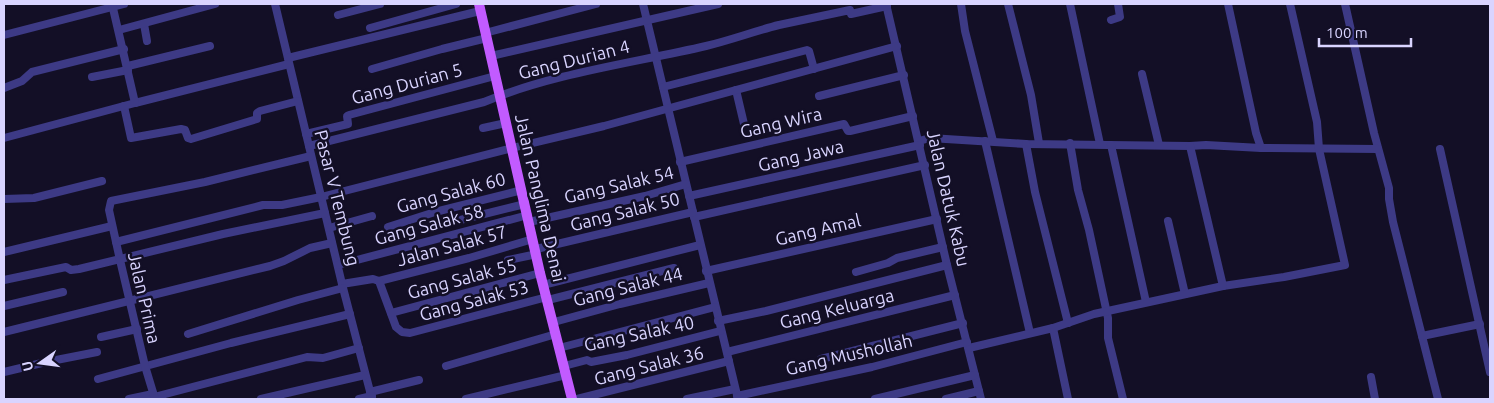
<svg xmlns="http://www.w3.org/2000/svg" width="1494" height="403" viewBox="0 0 1494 403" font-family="Ubuntu,sans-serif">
  <rect width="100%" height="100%" fill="#130f26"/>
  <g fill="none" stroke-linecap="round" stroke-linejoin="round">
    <!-- minor -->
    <g stroke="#3d3a85" stroke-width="8">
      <path d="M275,4L342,284L372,399"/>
      <path d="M643,4L738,399"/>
      <path d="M886,4L947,265L981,399"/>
      <path d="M961,4L965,31L993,141"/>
      <path d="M1008,4L1031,95L1039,143"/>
      <path d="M1070,4L1100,144"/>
      <path d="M1228,4L1256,133L1261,148"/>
      <path d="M1345,4L1374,133L1389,188V199L1393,222L1438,399"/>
      <path d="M338,15L380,4"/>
      <path d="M1111,20L1120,17L1118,4"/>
      <path d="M144,24L147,41"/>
      <path d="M370,28L456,4"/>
      <path d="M119,30L215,4"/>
      <path d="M485,33L596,4"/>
      <path d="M4,35L124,4"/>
      <path d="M491,56L718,4"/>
      <path d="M288,58L480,11"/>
      <path d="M128,66L210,46"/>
      <path d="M372,69L442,49L487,38"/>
      <path d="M1142,74L1159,145"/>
      <path d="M92,77L128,70"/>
      <path d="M663,87L807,50L809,51L814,69"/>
      <path d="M4,88L22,81L32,72L124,49"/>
      <path d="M736,90L744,124"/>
      <path d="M819,96L904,75"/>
      <path d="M135,103L289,64"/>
      <path d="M124,106L131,138L181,129L185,130L188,138L191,139L257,119V113L260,111L298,101"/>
      <path d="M483,128L506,123"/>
      <path d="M306,134L348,124L347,116L349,115L495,76"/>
      <path d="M4,138L135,103L112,4"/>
      <path d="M919,141L930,138L1026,144L1190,146L1206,145L1261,148L1378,149"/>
      <path d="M985,141L1030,333"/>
      <path d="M1070,143L1078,190L1089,230L1108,318V338L1123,399"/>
      <path d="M1026,144L1035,192L1068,323"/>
      <path d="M1111,145L1146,302"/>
      <path d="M309,146L484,102C554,73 633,63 706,46C731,40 755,31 779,25C803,20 827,15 850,10L851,14L887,6"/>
      <path d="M1440,149L1490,372"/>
      <path d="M680,162L844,124L848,131H850L913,116"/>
      <path d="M689,196L920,145"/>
      <path d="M4,199L34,198L102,181"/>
      <path d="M694,217L925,165"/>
      <path d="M1168,221L1185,294"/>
      <path d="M529,222L645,196L686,184"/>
      <path d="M388,227L435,212L522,190"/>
      <path d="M329,228L372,216"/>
      <path d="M424,229L525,204"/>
      <path d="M116,242L263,205H282L321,197L512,148L604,126L897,46"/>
      <path d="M536,249L693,212"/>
      <path d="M4,252L112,226"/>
      <path d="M508,260L537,254"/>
      <path d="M338,265L528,215"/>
      <path d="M706,271L937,219"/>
      <path d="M856,272L888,263L897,258L943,247"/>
      <path d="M4,280L66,267L71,270L79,269L223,234L325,213"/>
      <path d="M379,281L469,258L533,239"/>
      <path d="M342,284L373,279L379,281L396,327L402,332L410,333L547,297"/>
      <path d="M543,285L700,245"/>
      <path d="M1223,286L1284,277L1345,265L1319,149L1317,122L1290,4"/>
      <path d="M548,300L674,268"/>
      <path d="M4,306L63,292"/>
      <path d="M391,313L540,273"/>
      <path d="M718,321L766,311L947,265"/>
      <path d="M554,322L620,304L709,283"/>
      <path d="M1053,328L1068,399"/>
      <path d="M4,332L270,266L284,261L310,248L332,243"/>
      <path d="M188,334L298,300L343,288"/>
      <path d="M1422,336L1480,324"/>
      <path d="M101,337L137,329"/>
      <path d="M559,348L715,307"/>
      <path d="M969,348L1053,328L1094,314L1223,286L1190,146"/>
      <path d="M727,352L955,295"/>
      <path d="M821,359L963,323"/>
      <path d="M446,366L556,334"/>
      <path d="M564,366L587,360L591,362L627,355L720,331"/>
      <path d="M4,372L46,362L97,352"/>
      <path d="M1371,377L1375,399"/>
      <path d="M98,379L231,343L350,314"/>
      <path d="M370,392L419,380"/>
      <path d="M737,396L872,367L967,342"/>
      <path d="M154,397L307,357L323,358L359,348"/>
      <path d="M129,399L153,394"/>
      <path d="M155,399L145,366L120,260L109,210L111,201L205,182L311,156"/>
      <path d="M261,399L365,375"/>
      <path d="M359,399L372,396"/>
      <path d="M466,399L566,375"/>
      <path d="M577,399L729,361"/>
      <path d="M687,399L735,389"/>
      <path d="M875,399L975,375"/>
      <path d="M946,399L979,391"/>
    </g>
    <!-- major -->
    <path stroke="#c25bff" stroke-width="10" d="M479,4L540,273L572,399"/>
  </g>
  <g text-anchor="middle" stroke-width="5" stroke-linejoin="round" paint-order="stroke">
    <!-- street labels -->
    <g font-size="18" fill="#d9d4ff" stroke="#130f26">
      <text transform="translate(574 60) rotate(-14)" y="6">Gang Durian 4</text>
      <text transform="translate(407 84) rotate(-15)" y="6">Gang Durian 5</text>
      <text transform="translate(781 123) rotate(-13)" y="6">Gang Wira</text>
      <text transform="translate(801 156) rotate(-13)" y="6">Gang Jawa</text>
      <text transform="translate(619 185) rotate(-13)" y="6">Gang Salak 54</text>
      <text transform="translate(451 193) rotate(-15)" y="6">Gang Salak 60</text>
      <text transform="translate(337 198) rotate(76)" y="6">Pasar V Tembung</text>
      <text transform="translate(540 198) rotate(77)" y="6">Jalan Panglima Denai</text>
      <text transform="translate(948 198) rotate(77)" y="6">Jalan Datuk Kabu</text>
      <text transform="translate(625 212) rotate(-14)" y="6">Gang Salak 50</text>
      <text transform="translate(429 225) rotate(-15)" y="6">Gang Salak 58</text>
      <text transform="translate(818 230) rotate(-13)" y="6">Gang Amal</text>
      <text transform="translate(452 246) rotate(-15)" y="6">Jalan Salak 57</text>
      <text transform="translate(462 279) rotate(-15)" y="6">Gang Salak 55</text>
      <text transform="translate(628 287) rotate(-14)" y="6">Gang Salak 44</text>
      <text transform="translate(144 298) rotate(77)" y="6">Jalan Prima</text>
      <text transform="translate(474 301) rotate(-15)" y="6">Gang Salak 53</text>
      <text transform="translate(837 309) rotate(-14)" y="6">Gang Keluarga</text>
      <text transform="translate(639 334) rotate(-12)" y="6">Gang Salak 40</text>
      <text transform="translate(849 355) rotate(-13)" y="6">Gang Mushollah</text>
      <text transform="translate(649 366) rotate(-14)" y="6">Gang Salak 36</text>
    </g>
  </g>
  <!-- border -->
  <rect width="1494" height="403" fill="none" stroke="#d9d4ff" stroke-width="10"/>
  <!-- north arrow -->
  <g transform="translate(40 363) rotate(256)" stroke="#130f26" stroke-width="4" paint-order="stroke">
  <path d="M0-4L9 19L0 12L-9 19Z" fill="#d9d4ff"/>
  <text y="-8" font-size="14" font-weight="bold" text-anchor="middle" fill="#d9d4ff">U</text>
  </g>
  <!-- scale -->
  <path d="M1319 38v8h92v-8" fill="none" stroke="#d9d4ff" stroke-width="2.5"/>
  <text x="1326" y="38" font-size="15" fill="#d9d4ff" stroke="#130f26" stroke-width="4" paint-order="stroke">100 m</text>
</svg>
